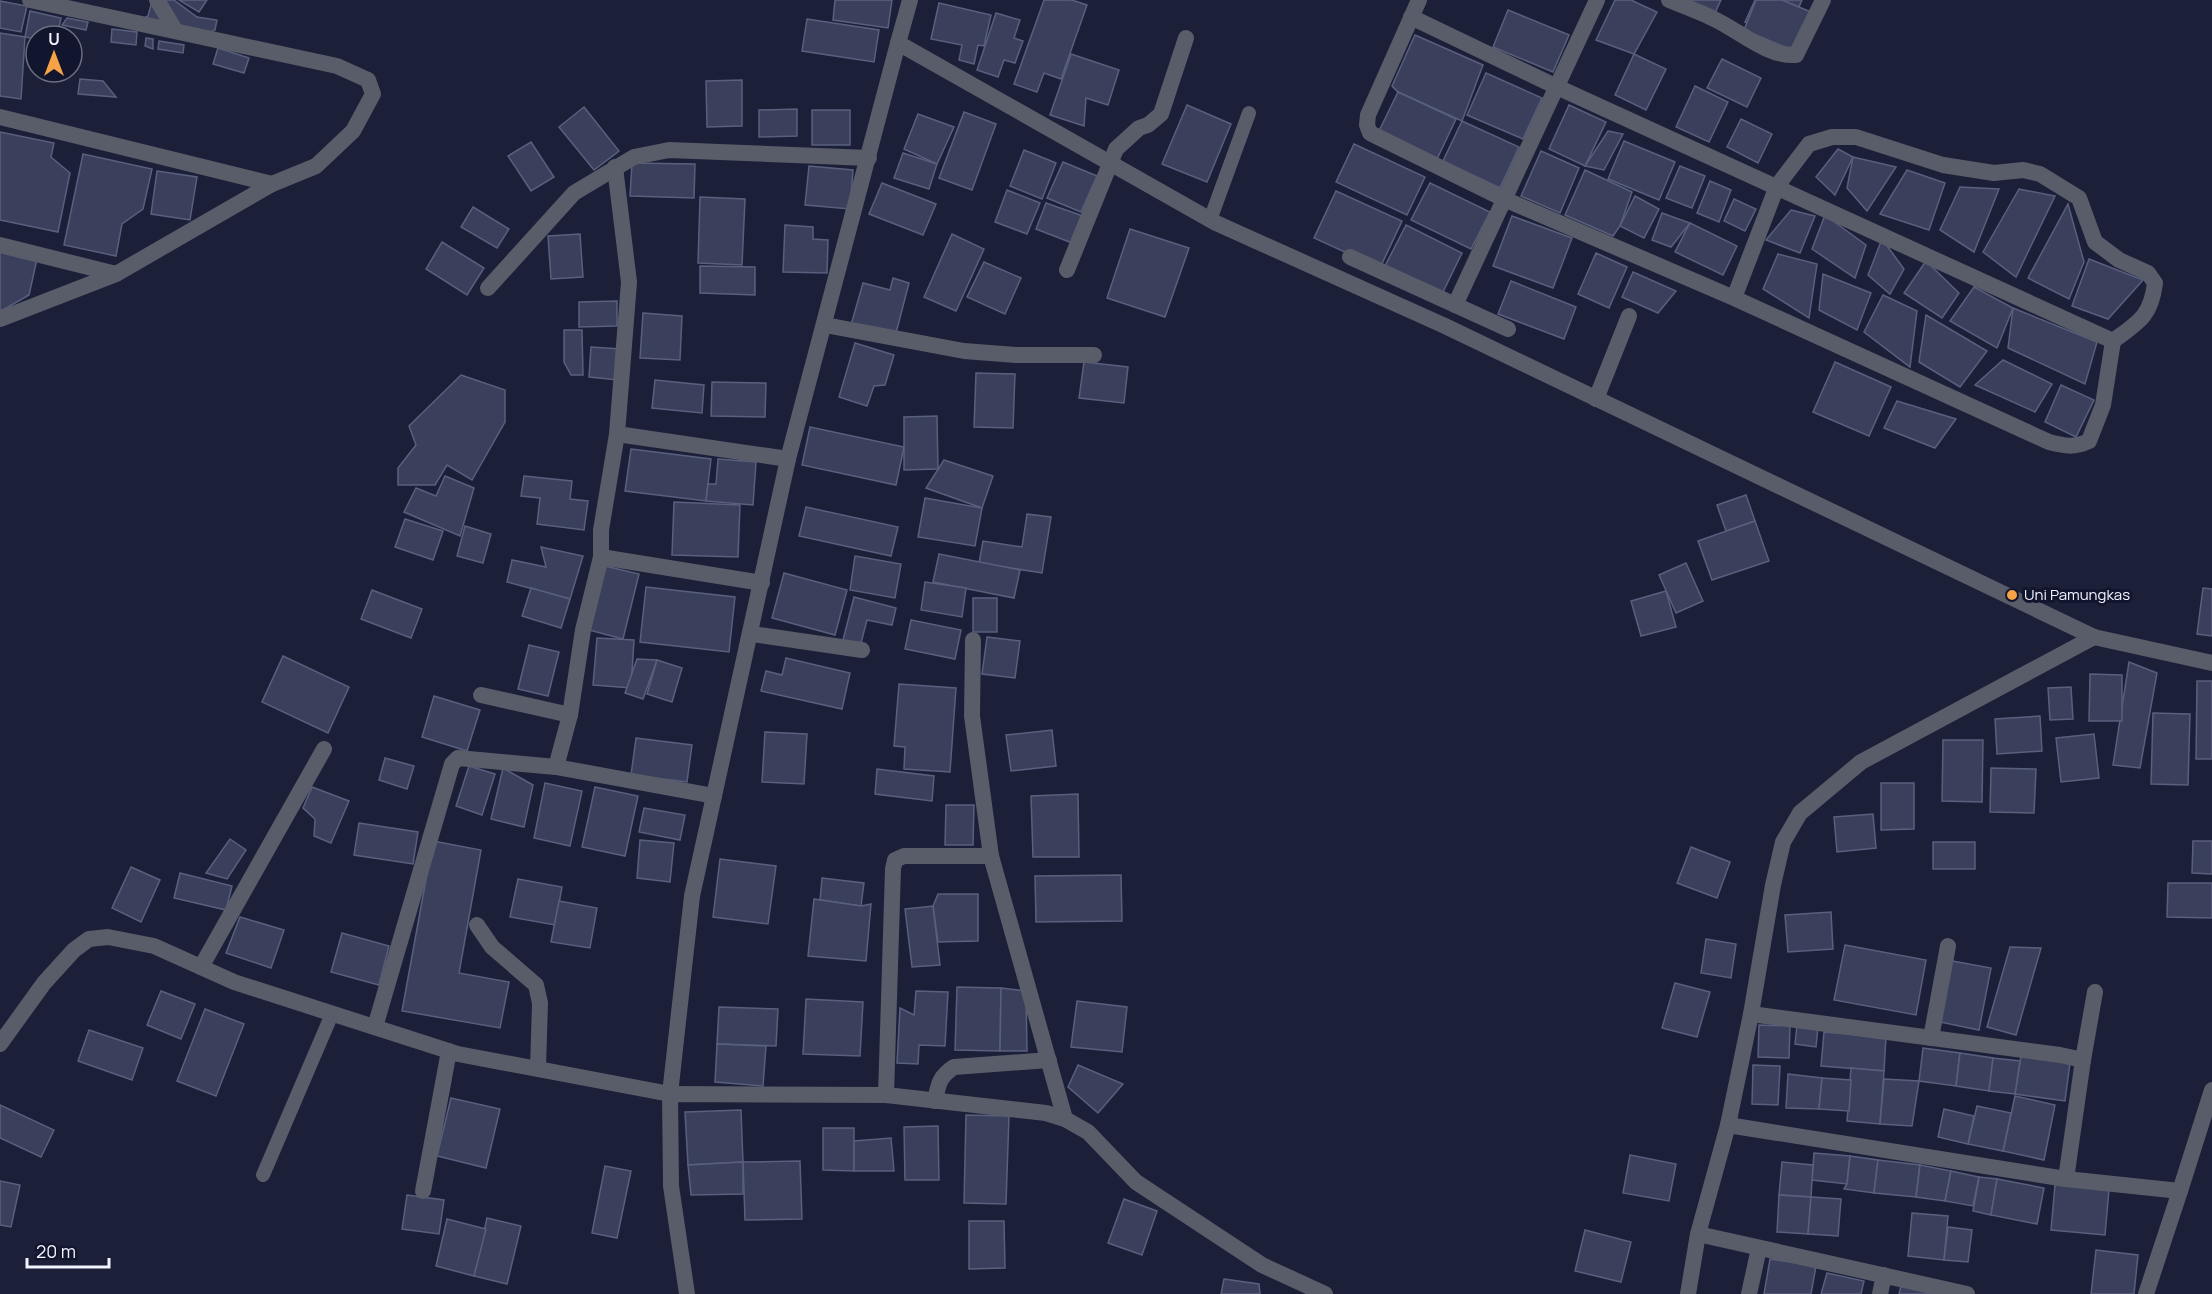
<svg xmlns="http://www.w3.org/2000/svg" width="2212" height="1294" viewBox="0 0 2212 1294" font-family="Manrope,sans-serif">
  <rect width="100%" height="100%" fill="#1b1f38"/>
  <!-- building -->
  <g fill="#3a405c" stroke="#595f7d" stroke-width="1.5">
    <path d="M159,0H174L197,17L217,20L215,30L206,34L177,27Z"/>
    <path d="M179,0H207L199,12Z"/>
    <path d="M835,0H892L888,28L833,20Z"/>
    <path d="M1044,0H1072L1087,5L1061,79L1044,73L1037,92L1014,84Z"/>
    <path d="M1615,0H1631L1657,12L1634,54L1596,40Z"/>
    <path d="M1688,0H1721L1715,13Z"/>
    <path d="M1755,0H1802L1785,39L1745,22Z"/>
    <path d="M1756,0H1782L1811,12L1794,51L1744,30Z"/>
    <path d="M0,1L27,6L21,32L0,28Z"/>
    <path d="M152,1L168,25L140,20L148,16Z"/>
    <path d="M939,3L991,15L984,46L978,45L974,64L959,60L962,45L931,39Z"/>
    <path d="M1508,10L1569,35L1553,72L1493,47Z"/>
    <path d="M30,11L61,18L57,36H36V39L25,37Z"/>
    <path d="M996,13L1020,20L1014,38L1023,41L1015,63L1004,60L998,77L977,70Z"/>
    <path d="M67,18L88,22L86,30L62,25Z"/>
    <path d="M807,19L879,30L874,62L802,51Z"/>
    <path d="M112,29L137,32L136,45L111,42Z"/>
    <path d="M0,33L25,37L21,99L0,96Z"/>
    <path d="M1415,35L1483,65L1462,121L1398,92L1392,86Z"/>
    <path d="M146,38L153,39V49L145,46Z"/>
    <path d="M159,41L184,45L183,53L158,49Z"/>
    <path d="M218,48L249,58L244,73L213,64Z"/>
    <path d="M1071,54L1119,70L1108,105L1086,98L1084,126L1050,115Z"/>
    <path d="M1634,54L1666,69L1646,110L1615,95Z"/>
    <path d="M1722,59L1761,78L1747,107L1707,88Z"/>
    <path d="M1486,73L1542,98L1523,139L1467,115Z"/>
    <path d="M80,79L103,81L116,97L78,94Z"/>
    <path d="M742,80V126L707,127L706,81Z"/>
    <path d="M1695,86L1728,102L1709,142L1676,127Z"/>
    <path d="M1398,92L1456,119L1437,159L1379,131Z"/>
    <path d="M1187,105L1231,124L1207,182L1162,164Z"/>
    <path d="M1569,105L1606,122L1585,166L1549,149Z"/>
    <path d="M584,107L619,151L594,170L559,127Z"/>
    <path d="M797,109V136L759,137V110Z"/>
    <rect x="812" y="110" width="38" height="35"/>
    <path d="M964,112L996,124L972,190L939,178Z"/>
    <path d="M918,114L954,127L937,164L904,149Z"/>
    <path d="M1741,119L1772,134L1758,163L1727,147Z"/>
    <path d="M1462,121L1519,147L1500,188L1443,161Z"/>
    <path d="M1608,131L1623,134L1604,170L1585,166Z"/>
    <path d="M0,132L54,143L51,157L70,173L58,232L0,220Z"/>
    <path d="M1624,141L1675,162L1659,200L1608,179Z"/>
    <path d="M531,142L554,177L531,191L508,156Z"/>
    <path d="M1354,144L1425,177L1407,215L1336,182Z"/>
    <path d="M1838,149L1853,157L1835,195L1816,177Z"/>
    <path d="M1024,150L1056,163L1042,199L1010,186Z"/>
    <path d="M1541,151L1579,168L1560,213L1521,196Z"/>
    <path d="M903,153L937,164L929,189L894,178Z"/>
    <path d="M83,154L152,169L143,209L122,224L116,256L64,245Z"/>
    <path d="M1853,157L1896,167L1867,211L1847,188Z"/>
    <path d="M1063,162L1097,176L1081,212L1047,198Z"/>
    <path d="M632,163L695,164L694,198L630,196Z"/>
    <path d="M809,166L853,170L850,209L805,205Z"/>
    <path d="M1680,166L1705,176L1692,208L1666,198Z"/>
    <path d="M1585,170L1632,192L1620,226L1613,236L1565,215Z"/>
    <path d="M1907,170L1945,183L1929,230L1880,214Z"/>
    <path d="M157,171L197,177L190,220L151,214Z"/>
    <path d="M1710,181L1731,190L1719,222L1697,213Z"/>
    <path d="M882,183L936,204L923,235L869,214Z"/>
    <path d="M1430,183L1490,212L1471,249L1411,220Z"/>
    <path d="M1960,187L1999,189L1974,252L1940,230Z"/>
    <path d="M2019,189L2055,196L2016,277L1983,252Z"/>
    <path d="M1007,190L1040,203L1027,234L995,222Z"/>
    <path d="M1336,191L1402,221L1380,268L1314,238Z"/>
    <path d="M1635,196L1659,209L1644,238L1620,226Z"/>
    <path d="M700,197L745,199L742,265L698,263Z"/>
    <path d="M1734,199L1756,209L1745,231L1724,221Z"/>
    <path d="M1046,203L1083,216L1072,243L1036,229Z"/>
    <path d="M2068,204L2084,262L2069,299L2028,278Z"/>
    <path d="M473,207L509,229L497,248L461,227Z"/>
    <path d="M1791,210L1815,216L1800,253L1766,240Z"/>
    <path d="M1662,213L1690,223L1671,247L1652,240Z"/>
    <path d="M1825,215L1866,245L1855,278L1812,249Z"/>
    <path d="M1512,216L1572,238L1553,288L1493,266Z"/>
    <path d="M1690,223L1737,246L1723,275L1675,252Z"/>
    <path d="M785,225L813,227V239L828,240L827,273L783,272Z"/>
    <path d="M1406,225L1462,253L1442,294L1385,266Z"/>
    <path d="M1130,229L1189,248L1165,317L1107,298Z"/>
    <path d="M580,234L583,277L551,279L548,236Z"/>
    <path d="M952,234L984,249L956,311L924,297Z"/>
    <path d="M1882,239L1904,269L1890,294L1868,275Z"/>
    <path d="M442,242L484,268L467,295L426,269Z"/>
    <path d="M0,251L37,259L29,295L3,310H0Z"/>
    <path d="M1596,253L1627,267L1609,308L1578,294Z"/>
    <path d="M1778,254L1817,264L1809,318L1763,289Z"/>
    <path d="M2089,259L2143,280L2108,319L2072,306Z"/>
    <path d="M1926,261L1959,293L1942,318L1904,293Z"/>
    <path d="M984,262L1021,278L1005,314L967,297Z"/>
    <path d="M700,266L755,267V295L700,293Z"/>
    <path d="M1633,272L1676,291L1658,313L1622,297Z"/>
    <path d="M1823,274L1871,293L1857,330L1819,310Z"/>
    <path d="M893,278L909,283L895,337L851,325L863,283L890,290Z"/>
    <path d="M1511,281L1576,307L1564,339L1498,314Z"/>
    <path d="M1974,287L2013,308L1997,348L1950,321Z"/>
    <path d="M1883,295L1917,311L1910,367L1864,332Z"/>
    <path d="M617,301V326L579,327V302Z"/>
    <path d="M2013,308L2097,342L2085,384L2008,348Z"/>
    <path d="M643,313L682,316L680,360L640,358Z"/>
    <path d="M1926,315L1987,351L1960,387L1919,362Z"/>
    <path d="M564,330H582L583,375H571L564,362Z"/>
    <path d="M855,343L894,355L885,385L874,386L867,406L839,397Z"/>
    <path d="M591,347L621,349L618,380L589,377Z"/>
    <path d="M2003,360L2052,384L2035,412L1975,385Z"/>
    <path d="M1084,362L1128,367L1124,403L1079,398Z"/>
    <path d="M1835,362L1891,387L1869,436L1813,412Z"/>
    <path d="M976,373L1015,374L1013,428L974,427Z"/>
    <path d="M461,375L505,390V422L472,480L447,465L435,485H398V468L416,445L409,426Z"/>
    <path d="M655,380L704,385L702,413L652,408Z"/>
    <path d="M712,382L766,383L765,417L711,416Z"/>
    <path d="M2061,385L2094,400L2076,437L2045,422Z"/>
    <path d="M1897,401L1956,419L1935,448L1884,428Z"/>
    <path d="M937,416L938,469L904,470V417Z"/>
    <path d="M810,427L904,447L896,485L802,465Z"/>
    <path d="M631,449L711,459L706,501L625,491Z"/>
    <path d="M718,459L756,462L753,505L706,501L708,484H716Z"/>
    <path d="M944,460L993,476L982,508L926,488Z"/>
    <path d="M445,476L474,488L460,536L404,512L416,488L436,496Z"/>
    <path d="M524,476L572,481L570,499L588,501L584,530L537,524L540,498L521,496Z"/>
    <path d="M1746,495L1755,521L1726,531L1717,505Z"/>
    <path d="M925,498L982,508L975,546L918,537Z"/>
    <path d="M674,502L740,505L738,557L672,555Z"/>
    <path d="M806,507L898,527L891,556L799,536Z"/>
    <path d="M1027,514L1051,517L1042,573L979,563L983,541L1022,547Z"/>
    <path d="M405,519L443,531L433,560L395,547Z"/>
    <path d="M1755,521L1769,561L1712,580L1698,541Z"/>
    <path d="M465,526L491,534L483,563L457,556Z"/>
    <path d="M541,547L583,556L570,599L507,582L512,560L546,567Z"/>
    <path d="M939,554L1020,570L1014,598L933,582Z"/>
    <path d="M855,556L901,564L895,598L850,590Z"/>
    <path d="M1686,563L1703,601L1676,613L1659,575Z"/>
    <path d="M605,566L639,574L623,639L589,630Z"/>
    <path d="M784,573L847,590L835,635L772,618Z"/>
    <path d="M925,582L966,588L962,617L921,610Z"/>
    <path d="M646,587L735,597L729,652L640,642Z"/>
    <path d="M531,588L570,599L561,628L522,616Z"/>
    <path d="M2203,588L2212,589V636L2197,634Z"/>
    <path d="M372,590L422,609L411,638L361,619Z"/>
    <path d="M1666,591L1676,627L1641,636L1631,601Z"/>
    <path d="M854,597L896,608L892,625L867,620L861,643L842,644Z"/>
    <rect x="973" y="598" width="24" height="34"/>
    <path d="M911,620L961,630L955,659L905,649Z"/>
    <path d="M987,637L1020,641L1015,678L982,674Z"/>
    <path d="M597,638L634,640L631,688L593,685Z"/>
    <path d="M529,645L559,652L548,696L518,689Z"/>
    <path d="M283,656L349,687L328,733L262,702Z"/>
    <path d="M786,658L850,673L842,709L761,691L766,671L782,675Z"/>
    <path d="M637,659L657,660L643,699L625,693Z"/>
    <path d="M657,660L682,668L672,702L647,694Z"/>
    <path d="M2129,662L2157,673L2140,768L2113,765Z"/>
    <path d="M2090,674L2122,675V721H2089Z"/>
    <path d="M2197,681H2212V759H2196Z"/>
    <path d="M899,684L956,688L950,772L904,769L905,747L894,746Z"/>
    <path d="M2071,687L2073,719L2050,720L2048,688Z"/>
    <path d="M434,696L480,710L467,751L422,737Z"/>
    <path d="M2153,713L2190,714L2188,785L2151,784Z"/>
    <path d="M2040,716L2042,751L1997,754L1995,719Z"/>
    <path d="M1052,730L1056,766L1011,771L1006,735Z"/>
    <path d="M765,732L807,734L804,784L762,782Z"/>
    <path d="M2094,734L2099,778L2061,782L2056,738Z"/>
    <path d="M636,738L692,745L687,782L631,775Z"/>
    <path d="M1943,740H1983L1982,802L1942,801Z"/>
    <path d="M385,758L414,766L407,789L379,780Z"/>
    <path d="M469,766L495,774L482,815L456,806Z"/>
    <path d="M503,768L533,785L524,827L491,819Z"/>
    <path d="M1991,768L2036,769L2034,813L1990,812Z"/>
    <path d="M877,769L934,776L932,801L875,794Z"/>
    <path d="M545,783L582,791L570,846L534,838Z"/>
    <path d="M1881,783H1914V829L1881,830Z"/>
    <path d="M312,787L349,801L331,843L314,836L315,819L303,808Z"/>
    <path d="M595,787L638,796L625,856L582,847Z"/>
    <path d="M1078,794L1079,857H1033L1031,796Z"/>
    <path d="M946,805H974L973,845H945Z"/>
    <path d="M644,808L685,815L680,840L639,832Z"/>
    <path d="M1873,814L1876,848L1837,852L1834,817Z"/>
    <path d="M359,823L418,832L413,864L354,855Z"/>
    <path d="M230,839L246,850L227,879L206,873Z"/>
    <path d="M640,840L674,843L670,882L637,878Z"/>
    <path d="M433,841L481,850L459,973L509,982L500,1028L402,1011Z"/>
    <path d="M2193,841H2212V874L2192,873Z"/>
    <rect x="1933" y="842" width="42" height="27"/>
    <path d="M1691,847L1730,862L1717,898L1677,883Z"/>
    <path d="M720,859L776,866L768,924L713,917Z"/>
    <path d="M131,867L160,880L141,922L112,908Z"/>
    <path d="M180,873L232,886L226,910L174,898Z"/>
    <path d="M1121,875L1122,921L1036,922L1035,876Z"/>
    <path d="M822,878L864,883L861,906L820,900Z"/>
    <path d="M518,879L562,887L555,925L510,917Z"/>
    <path d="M2168,883H2212V918L2167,917Z"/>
    <path d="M938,894H978V941L938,942L933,906Z"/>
    <path d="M814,899L861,906L871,904L866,961L808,956Z"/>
    <path d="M559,901L597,908L590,948L551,942Z"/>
    <path d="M933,906L940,965L912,967L905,909Z"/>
    <path d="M1831,912L1833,949L1788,952L1785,915Z"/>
    <path d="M240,917L284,930L271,968L226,953Z"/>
    <path d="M342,933L389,946L379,985L331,972Z"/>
    <path d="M1706,939L1736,944L1731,978L1701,973Z"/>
    <path d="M1845,945L1926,960L1916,1015L1834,1000Z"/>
    <path d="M2010,947L2041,948L2016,1035L1987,1027Z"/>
    <path d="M1947,960L1991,968L1979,1030L1935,1021Z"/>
    <path d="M1675,983L1710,992L1697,1037L1662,1028Z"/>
    <path d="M957,987L1001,988L1000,1051L955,1050Z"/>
    <path d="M1001,988L1026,991L1027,1051H1000Z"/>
    <path d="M161,991L195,1004L181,1039L147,1025Z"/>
    <path d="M916,991L948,992L945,1046L919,1045L918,1064L897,1063L900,1008L914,1015Z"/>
    <path d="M806,999L863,1002L860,1056L803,1054Z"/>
    <path d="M1077,1001L1127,1007L1122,1052L1071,1047Z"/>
    <path d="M719,1007L778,1009L776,1046L717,1044Z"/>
    <path d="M205,1009L244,1024L216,1096L177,1081Z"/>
    <path d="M1759,1025L1790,1026L1789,1058L1758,1057Z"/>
    <path d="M1797,1025L1818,1027L1816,1047L1795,1044Z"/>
    <path d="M89,1030L143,1048L132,1080L78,1061Z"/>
    <path d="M1824,1032L1886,1037L1884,1071L1821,1066Z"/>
    <path d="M717,1044L766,1046L763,1086L715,1082Z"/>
    <path d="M1923,1048L1960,1053L1956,1086L1919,1081Z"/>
    <path d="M1960,1053L1993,1058L1989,1091L1956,1086Z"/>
    <path d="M2021,1056L2070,1063L2065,1101L2015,1094Z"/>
    <path d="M1993,1058L2020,1061L2015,1094L1989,1091Z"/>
    <path d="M1078,1065L1123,1084L1098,1113L1068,1087Z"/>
    <path d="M1753,1065L1780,1066L1778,1105L1752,1104Z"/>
    <path d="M1851,1068L1884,1071L1880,1124L1847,1121Z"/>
    <path d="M1788,1074L1822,1078L1819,1109L1786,1108Z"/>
    <path d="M1822,1078L1851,1080L1849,1111L1819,1109Z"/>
    <path d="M1884,1079L1919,1081L1912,1126L1880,1124Z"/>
    <path d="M2015,1096L2055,1105L2044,1160L2003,1151Z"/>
    <path d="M451,1098L500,1109L486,1168L437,1156Z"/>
    <path d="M0,1105L54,1130L41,1157L0,1138Z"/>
    <path d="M1977,1106L2011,1113L2003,1151L1968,1144Z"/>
    <path d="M1944,1109L1974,1116L1968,1144L1938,1137Z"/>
    <path d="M741,1110L743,1162L688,1165L685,1112Z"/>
    <path d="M966,1115L1009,1116L1006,1204L964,1203Z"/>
    <path d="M938,1126L939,1180H905L904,1127Z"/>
    <path d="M823,1128H854V1171L823,1170Z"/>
    <path d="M891,1138L894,1171H854V1141Z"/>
    <path d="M1814,1153L1850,1156L1847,1184L1812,1180Z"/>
    <path d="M1630,1155L1676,1164L1669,1201L1623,1193Z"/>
    <path d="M1850,1156L1878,1160L1874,1193L1844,1189L1847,1184Z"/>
    <path d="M1878,1160L1920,1165L1916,1197L1874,1193Z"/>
    <path d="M800,1161L802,1219L745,1220L743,1162Z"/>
    <path d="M743,1162V1194L691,1195L688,1165Z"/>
    <path d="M1782,1162L1813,1165L1811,1197L1779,1195Z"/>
    <path d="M1920,1165L1951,1171L1945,1201L1916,1197Z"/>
    <path d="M605,1166L631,1171L617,1238L592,1233Z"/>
    <path d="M1951,1171L1979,1177L1973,1206L1945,1201Z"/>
    <path d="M1979,1177L1997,1179L1991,1215L1973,1211Z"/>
    <path d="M1997,1179L2044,1188L2037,1224L1991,1215Z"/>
    <path d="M0,1181L20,1185L11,1227L0,1225Z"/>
    <path d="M2055,1185L2109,1190L2105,1235L2051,1230Z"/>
    <path d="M407,1195L444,1200L439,1234L402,1229Z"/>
    <path d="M1779,1195L1811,1197L1808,1234L1777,1232Z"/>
    <path d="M1811,1197L1841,1199L1838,1236L1808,1234Z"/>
    <path d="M1124,1199L1157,1211L1142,1255L1108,1243Z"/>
    <path d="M1912,1213L1948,1216L1944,1260L1908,1256Z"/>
    <path d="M487,1218L521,1226L507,1284L474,1276Z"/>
    <path d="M447,1219L486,1229L474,1276L436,1266Z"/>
    <path d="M969,1221H1004L1005,1268L969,1269Z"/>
    <path d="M1948,1227L1972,1230L1968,1262L1944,1260Z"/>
    <path d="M1585,1230L1631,1242L1621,1282L1575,1271Z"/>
    <path d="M2096,1250L2138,1255L2134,1294H2091Z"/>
    <path d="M1770,1259L1816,1266L1811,1294H1764Z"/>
    <path d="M1827,1273L1864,1281L1861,1294H1821Z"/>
    <path d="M1224,1279L1259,1284L1260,1294H1221Z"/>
    <path d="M1901,1286L1939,1294H1899Z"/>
  </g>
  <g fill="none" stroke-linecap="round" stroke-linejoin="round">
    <!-- service -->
    <g stroke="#595c69" stroke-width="14">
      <path d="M1210,220L1249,113"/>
      <path d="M263,1175L332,1014"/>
    </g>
    <!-- minor -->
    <g stroke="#595c69" stroke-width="16">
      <path d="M157,0L175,30"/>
      <path d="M910,0L898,43L1216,223L1445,326L2094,637L2212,663"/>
      <path d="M1419,0L1368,115L1367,125L1370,133L1504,199L1734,298L2049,442C2065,446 2074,448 2089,441L2103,405L2113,341C2139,322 2151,316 2155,283L2148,273L2119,260L2095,242L2079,198L2040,174L2023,170L1994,173L1943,165L1856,137H1832L1809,144L1777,186L1734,298"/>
      <path d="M1669,0C1683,6 1698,11 1712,18C1739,30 1766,57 1796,55L1823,0"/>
      <path d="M1411,17L1557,87L2113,341"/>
      <path d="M0,117L272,184"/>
      <path d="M0,245L116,274"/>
      <path d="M1350,257L1508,329"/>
      <path d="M1067,270L1116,149L1139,128L1148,125L1161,114L1186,38"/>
      <path d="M488,288L574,193L634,157L669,150L869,158"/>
      <path d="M1455,305L1597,0"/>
      <path d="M0,319L116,274L272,184L316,166L353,131L373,94L368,80L337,66L30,0"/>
      <path d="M825,325L964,351L1016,355H1094"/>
      <path d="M1596,399L1629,316"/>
      <path d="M617,434L788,459"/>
      <path d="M601,557L762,583"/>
      <path d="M752,634L862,650"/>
      <path d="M973,640L972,716L991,856"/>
      <path d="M481,695L570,715"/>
      <path d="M556,767L570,715L583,630L601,557V530L617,434L629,282L615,167"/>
      <path d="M477,925L492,947L536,985L540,1003L538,1068"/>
      <path d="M201,967L324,749"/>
      <path d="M1751,1014L2060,1055L2083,1060L2066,1179"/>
      <path d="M375,1027L452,764L458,758L556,767L714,796"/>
      <path d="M1931,1038L1948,946"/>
      <path d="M0,1044L44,983L74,950L89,939L108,937L154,946L234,982L458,1054L670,1094L692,896L788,459L898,43"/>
      <path d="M2083,1060L2095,992"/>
      <path d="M886,1095L893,869L895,860L904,856H991L1065,1119"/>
      <path d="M935,1101C938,1084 940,1076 954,1067L1049,1060"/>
      <path d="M1728,1125L2066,1179L2180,1191L2146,1294"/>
      <path d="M423,1191L449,1051"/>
      <path d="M2180,1191L2212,1090"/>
      <path d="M1698,1234L1967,1294"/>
      <path d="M687,1294L671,1186L670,1094L886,1095L1046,1113L1065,1119L1088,1132L1136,1182L1262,1265L1325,1294"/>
      <path d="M1688,1294L1698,1234L1728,1125L1751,1014L1773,885L1783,842L1800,813L1861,762L2094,637"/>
      <path d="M1749,1294L1759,1248"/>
      <path d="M1880,1294L1884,1275"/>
    </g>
  </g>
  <!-- markers -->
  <circle fill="#f5a346" stroke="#12152e" stroke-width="2" cx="2012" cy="595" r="6"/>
  <g text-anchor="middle" stroke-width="6" stroke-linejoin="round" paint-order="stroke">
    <!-- poi labels -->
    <g font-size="15" fill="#f2f4ff" stroke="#12152e" text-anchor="start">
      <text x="2024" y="600">Uni Pamungkas</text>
    </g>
  </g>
  <!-- north arrow -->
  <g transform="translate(54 54)"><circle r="28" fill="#12152e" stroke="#6c6e82" stroke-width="1.5"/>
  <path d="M0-4.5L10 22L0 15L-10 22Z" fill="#f5a346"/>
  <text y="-9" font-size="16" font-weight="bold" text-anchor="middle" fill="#f2f4ff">U</text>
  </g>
  <!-- scale -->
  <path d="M27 1258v9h82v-9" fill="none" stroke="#f2f4ff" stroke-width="3"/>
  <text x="36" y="1258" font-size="18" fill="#f2f4ff" stroke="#12152e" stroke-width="4.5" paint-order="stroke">20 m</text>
</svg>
